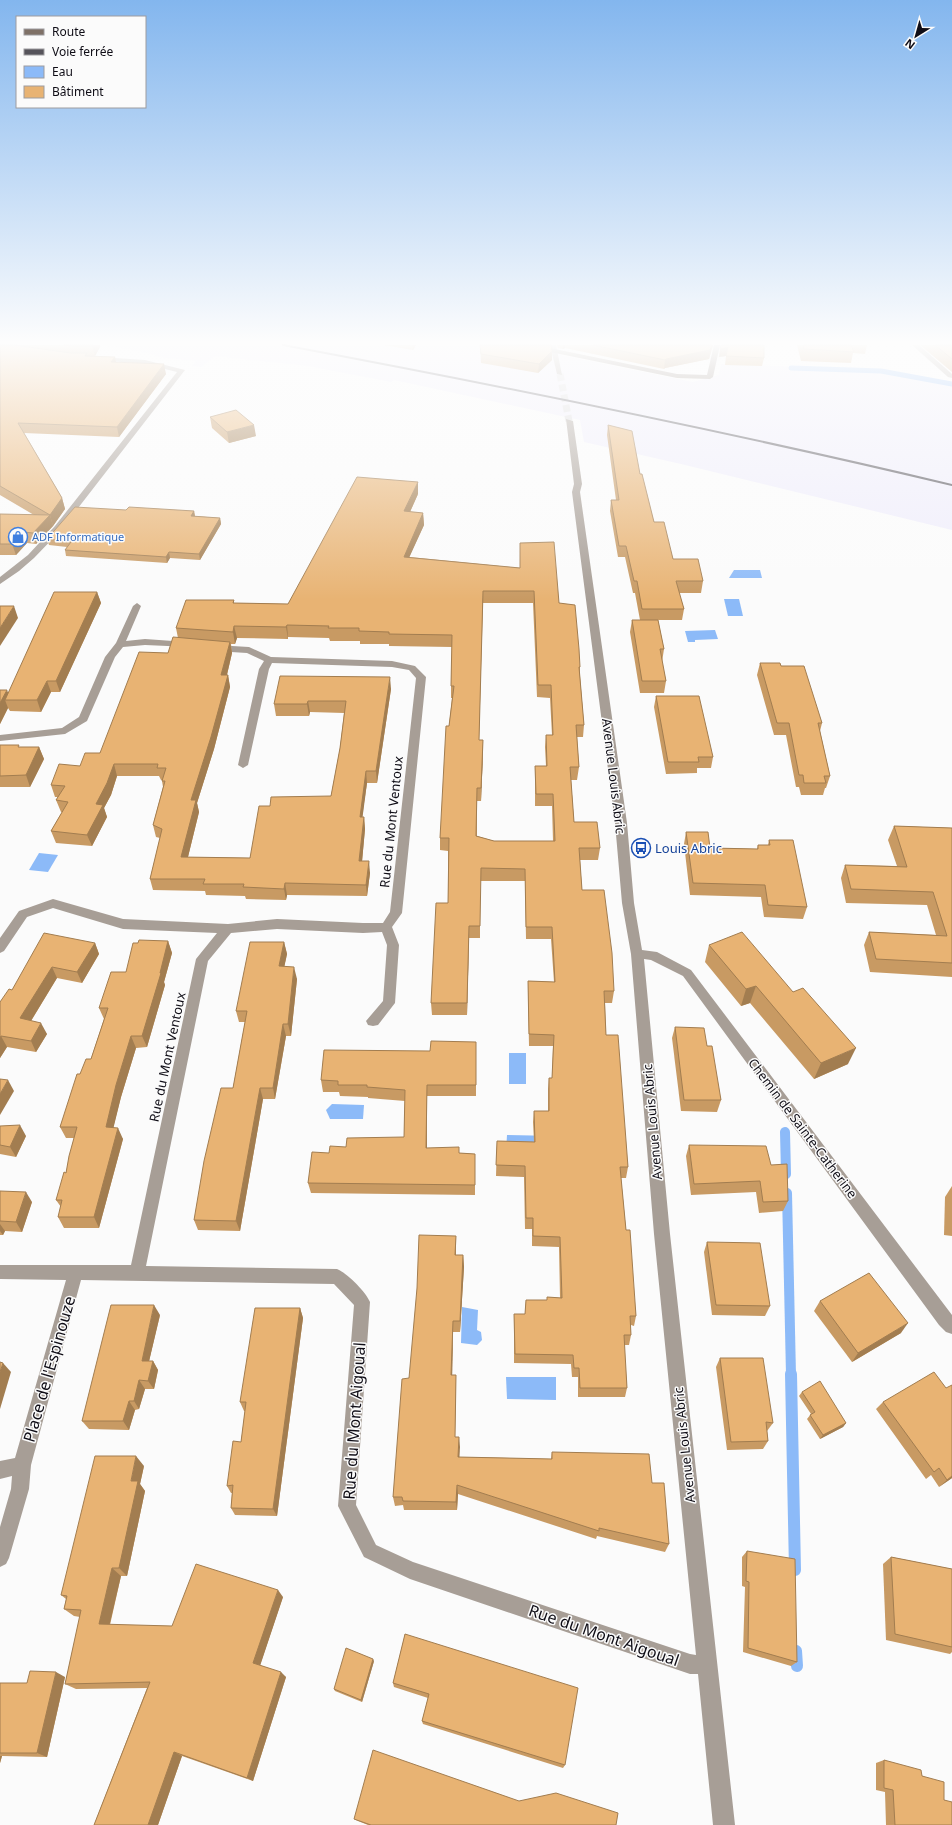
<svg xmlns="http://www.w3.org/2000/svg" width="952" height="1825" viewBox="0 0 952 1825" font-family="'Noto Sans',sans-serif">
  <rect width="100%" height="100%" fill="#fbfbfb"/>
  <!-- built -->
  <path fill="#efedfb" d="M106,345H525L541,351L693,382L719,375L721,364L878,370L952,383V530L681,464L584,442L580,420L394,380L391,382L308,366L215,356L202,367L192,366L196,361L158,357L151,354Z"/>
  <!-- water -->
  <g fill="#8cbaf8">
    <path d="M734,570H760L762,578H729Z"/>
    <path d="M724,599H739L743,616H728Z"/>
    <path d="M715,630L718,639L695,640V642H688L685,631Z"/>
    <path d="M39,853L58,855L48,872L29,870Z"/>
    <rect x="509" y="1053" width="17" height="31"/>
    <path d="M332,1104L364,1105L363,1119H330L326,1110Z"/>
    <path d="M507,1135L556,1136L506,1152Z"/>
    <path d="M462,1307L478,1310L477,1330L481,1332L482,1340L477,1345L461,1343Z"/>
    <path d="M506,1377H556V1400L507,1399Z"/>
  </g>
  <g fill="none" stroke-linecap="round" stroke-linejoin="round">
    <!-- stream-far2 -->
    <path stroke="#8cbaf8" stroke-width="5" d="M791,368L881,371L952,384"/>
    <!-- stream-far1 -->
    <g stroke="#8cbaf8" stroke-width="10">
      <path d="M785,1132L786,1174"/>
      <path d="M787,1193L791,1375"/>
    </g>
    <!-- stream -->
    <g stroke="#8cbaf8" stroke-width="12">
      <path d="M791,1374L795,1570"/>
      <path d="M796,1651L797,1666"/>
    </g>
    <!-- street-tunnel -->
    <path stroke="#d8d7d9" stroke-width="7" stroke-dasharray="7 3.5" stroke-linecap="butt" d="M560,374L569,421"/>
    <!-- street -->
    <g fill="#a79e96" fill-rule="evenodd">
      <path d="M550,345H556L562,375L557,374Z"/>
      <path d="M912,345H919L952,374V378L948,377Z"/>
      <path d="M100,357L145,360L185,370L61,530L34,558L19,571L0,584V577L28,555L55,526L177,372L145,364L98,360L97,359Z"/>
      <path d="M566,419L573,421L582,484L580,492L627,823L634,903L642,950L657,952L691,970L952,1315V1334L946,1332L939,1325L683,976L651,960L644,959L670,1234L735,1825H713L698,1674H690L410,1579L364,1557L338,1506L354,1305L334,1284L81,1280L31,1465L29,1489L9,1558L6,1564L0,1567V1527L11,1489L12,1476L0,1479V1461L15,1458L66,1280L0,1279V1265H131L196,959L217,933L123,929L53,908L27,917L4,951L0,953V938L19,911L53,899L123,919L228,924L277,919L363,923H383L390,912L416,678L409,670L392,667L272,663L269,669L248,765L243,768L238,765L259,669L264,661L247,653L215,651L210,648L215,645L249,647L271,657L392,661L415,666L426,677L402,913L392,927L399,945L395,1003L378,1025L373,1026L368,1025L366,1021L383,1001L387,945L382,932L363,933L277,929L231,933L208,961L146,1266L337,1269C347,1273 366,1292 370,1302L356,1505L376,1545L413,1562L690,1654L696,1655L654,1234L631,954L622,903L615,823L572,492L574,484Z"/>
      <path d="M137,603L141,606L126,641L145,639L187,642L190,643L192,645L190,647L145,645L123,647L115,657L87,721L65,734L0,741V735L62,728L79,717L105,657L116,643L133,606Z"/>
    </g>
    <!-- secondary -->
    <path fill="#7f7167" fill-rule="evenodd" d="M523,345H535L677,374L707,375L714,345H720L713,377L710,379L677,378L526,347Z"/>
    <!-- rail -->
    <path stroke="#56545b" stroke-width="2" d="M283,345C507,387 730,432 952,485"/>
  </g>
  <!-- wall -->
  <g fill="#c89a63" fill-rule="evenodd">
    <path d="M0,345H100V347L95,356H88L116,362L166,374L119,437L24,433L62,498L65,509L53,526L36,544L27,543L16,555H0V514L34,515L0,495Z"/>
    <path d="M384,345H416L413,350Z"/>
    <path d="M480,345L552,351V360L538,373L481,363Z"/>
    <path d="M557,345H713L709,359L665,368L664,369L565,348L563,349L558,348Z"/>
    <path d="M764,345V358L762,366L725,365L726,356L719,357Z"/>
    <path d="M797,345H867L865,354L853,353L851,363L801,361Z"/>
    <path d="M920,345H952V372Z"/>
    <path d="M210,417L256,436L229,443L212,428Z"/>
    <path d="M608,425L640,474L654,522L673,559L703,581L701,593H679L684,609L682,620H658L664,649L662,662L666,681L664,693H640L630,632L632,620H640L635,593H633L625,557H618L610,511L611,500H616L607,435Z"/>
    <path d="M418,494L410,512L423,513L424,525L409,557L520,568L559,603L580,667V676L584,725L583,737H577L579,767L577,780H571L574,822L600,848L598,860H580L582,890L614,991L612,1003H605L606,1035L628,1167L626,1178H621L626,1230L636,1316L634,1326L631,1325V1335L629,1345H624L627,1388L625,1397H578V1377H572L571,1364L514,1363V1314H525L526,1300H547V1297L560,1298L559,1247L532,1246V1229H525L524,1177L496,1176L497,1141L534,1142L533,1122L534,1111H548V1089L549,1078H552L553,1046H529L528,993V981L554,982L551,939H526L525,881H480V938H469L467,1015H432L431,1003L448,903V851L440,850V838L449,726L452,698H451V686L452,647L389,646V644H360V641H330L329,638L288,637V639L237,638L235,644H231L232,653L227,675H228L230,687L214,749L197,803L199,812L188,857L250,858L270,806L331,796L340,748L344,713L310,712L309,716H276L274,704L391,689L377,783H367L362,817H364L365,829L362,861L370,873L367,896L287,895L286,900L246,899L245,896L206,895L205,891L153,890L150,879L160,838L156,837L153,825L163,787L162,781V780H161L159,776H117L111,795L104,808L107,817L92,846L56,843L51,831L62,812H61L56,800L58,797H55L51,785L80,766L100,753L178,638L176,628L234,600V603L288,604ZM483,603H533L537,697L550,698L552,735H546L545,747L546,766H535V806H552L553,841H494L477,836V801H481L483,753V740H479Z"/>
    <path d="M126,510L194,511L195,516L220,518L221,524L200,560L170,558L167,563L66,556L65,550L67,547L49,545L47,539Z"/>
    <path d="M97,592L101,603L60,692H51L41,712L10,711L8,708L0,724V690L8,693Z"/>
    <path d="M760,663L781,666L822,723L820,731L830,776L826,788H825L823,795H801L799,787H796L786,735H774L757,675Z"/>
    <path d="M656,696L713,757L711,768H697V773L666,774L654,707Z"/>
    <path d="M0,745L20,747H39L44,759L30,787H0Z"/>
    <path d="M894,826L952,828V977L870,972L864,945L869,932L936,935L927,905L846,903L841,878L845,865L897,866L888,840Z"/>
    <path d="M686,832L710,848L757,849L758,845H768L769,840L807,907L803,919L764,917L761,897L690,895L684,844Z"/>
    <path d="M168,941L172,953L164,982L165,985L147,1047L136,1048L121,1097L113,1128L123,1139L99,1228H64L58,1217L61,1207L56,1200L66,1173L74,1138H66L60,1127L80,1074L91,1059L104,1019L99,1008L126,972Z"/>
    <path d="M284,942L287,954L284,967L297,979L291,1036H286L275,1099H263L240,1231L198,1230L194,1220L233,1088L245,1022H239L236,1011Z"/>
    <path d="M95,943L99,954L82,983L57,978L31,1021L47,1034L36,1052L7,1047L0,1058V1002L12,990Z"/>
    <path d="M709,945L848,1064L814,1079L750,1003L741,1006L705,962Z"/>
    <path d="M675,1027L707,1046L721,1100L717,1112L681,1111L672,1038Z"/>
    <path d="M476,1042V1096H427V1148L459,1153L475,1154V1195L311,1193L308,1183L329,1153L346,1147L404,1137L405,1101L368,1098V1097L340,1096L339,1092H323L321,1080L430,1051Z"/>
    <path d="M0,1126L26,1136L16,1157L0,1154Z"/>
    <path d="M689,1145L771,1165L788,1201L783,1211L759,1213L756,1192L691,1195L686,1156Z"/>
    <path d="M952,1186V1236L944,1235L945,1197Z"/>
    <path d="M0,1191L32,1202L22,1232L5,1231L3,1235H0Z"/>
    <path d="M456,1236V1255H463L464,1267L460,1332H453L452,1375H456V1385L455,1437H459V1457L551,1459L552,1452L652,1483L669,1544L665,1552L597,1536L596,1539L458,1494L457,1510H404L403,1505L395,1506L393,1497L409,1378Z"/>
    <path d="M707,1242L770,1306L765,1316L712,1315L704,1252Z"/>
    <path d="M820,1301L901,1333L852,1362L814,1311Z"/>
    <path d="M300,1308L303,1318L277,1516L235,1515L231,1508L232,1493H231L227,1486L241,1442L245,1411H244L240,1402Z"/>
    <path d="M160,1315L149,1361H153L158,1370L154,1389H145L139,1409L135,1410L129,1430L89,1429L82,1421Z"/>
    <path d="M720,1358L773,1423L767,1431L768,1441L763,1449L727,1450L716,1367Z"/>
    <path d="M946,1388L952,1478L939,1487L931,1475L926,1479L876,1409L883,1402Z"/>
    <path d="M802,1392L846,1423L843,1427L820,1439L807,1419L811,1414L799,1396Z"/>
    <path d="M144,1466L140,1484L145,1491L127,1576H121L110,1625L172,1626L283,1597L260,1665L286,1677L253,1781L182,1756L158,1825H94L147,1688L76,1689L65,1684L80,1617L74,1616L64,1609L66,1599L61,1595Z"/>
    <path d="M747,1551L797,1662L791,1666L743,1652L745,1587L742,1586V1557Z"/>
    <path d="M891,1557L952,1569V1652L950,1654L886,1640L883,1564Z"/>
    <path d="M405,1634L565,1765L563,1768L423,1724L422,1721L428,1698L394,1687L393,1683Z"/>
    <path d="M374,1661L362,1702L335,1691L334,1689Z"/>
    <path d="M65,1677L47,1757L2,1756L0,1763V1683H27Z"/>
    <path d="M884,1760L922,1776L944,1800L952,1825H886L885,1792L876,1790V1763Z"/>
    <path d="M519,1801L616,1825H368L358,1821L354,1819Z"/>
  </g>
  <!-- shaded-wall -->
  <g fill="#a27d50">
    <path d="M93,345H100V347L95,356L92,346Z"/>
    <path d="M412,345H416L413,350Z"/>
    <path d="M563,345H565V348L563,349Z"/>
    <path d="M712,345H713L709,359L665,368L664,369L665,360L666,359Z"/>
    <path d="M728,347L726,356L719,357L720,349Z"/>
    <path d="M552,351V360L538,373L539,364Z"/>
    <path d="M115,357L117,366L111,362Z"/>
    <path d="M164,364L166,374L119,437L117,427Z"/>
    <path d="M254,425L256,436L229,443L227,432Z"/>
    <path d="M418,482V494L405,523L404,511Z"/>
    <path d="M62,498L65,509L53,526L50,515Z"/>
    <path d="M194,511L195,517L191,516Z"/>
    <path d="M423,513L424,525L404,569V557Z"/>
    <path d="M50,515L53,526L36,544L33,533Z"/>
    <path d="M220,518L221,524L200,560L199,554Z"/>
    <path d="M23,532L27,543L16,555L12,544Z"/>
    <path d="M169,552L170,558L167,563L166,557Z"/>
    <path d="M97,592L101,603L60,692L56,681Z"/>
    <path d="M14,606L18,618L0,646V628Z"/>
    <path d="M287,625L288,637V639L286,627Z"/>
    <path d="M234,626L237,638L235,644L233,632Z"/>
    <path d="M230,642L232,653L224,687L221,675Z"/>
    <path d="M228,675L230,687L214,749L197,803L199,812L185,869L181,857L191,800Z"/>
    <path d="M390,677L391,689L377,783L376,771Z"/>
    <path d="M47,681L51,692L41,712L37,700Z"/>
    <path d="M7,690L11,700H5L8,708L0,724V703Z"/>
    <path d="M308,701L310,712L309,716L307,704Z"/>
    <path d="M483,740V753L481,801V788Z"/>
    <path d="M39,747L44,759L30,787L26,775Z"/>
    <path d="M114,764L117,776L111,795L104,808L107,817L92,846L87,835L96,804Z"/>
    <path d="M366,771L367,783L361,829L360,817Z"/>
    <path d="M364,817L365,829L361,873L359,861Z"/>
    <path d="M369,861L370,873L367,896L366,885Z"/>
    <path d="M285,883L287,895L286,900L284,889Z"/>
    <path d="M469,926V938L467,1015V1003Z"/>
    <path d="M168,941L172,953L164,982L165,985L147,1047L142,1036Z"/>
    <path d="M284,942L287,954L282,978L279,966Z"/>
    <path d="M95,943L99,954L82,983L77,972Z"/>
    <path d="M52,967L57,978L26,1029L20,1018Z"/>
    <path d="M294,967L297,979L291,1036L288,1024Z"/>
    <path d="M756,986L750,1003L741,1006L746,989Z"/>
    <path d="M41,1023L47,1034L36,1052L31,1041Z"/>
    <path d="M283,1024L286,1036L275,1099L273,1088Z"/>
    <path d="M1,1036L7,1047L0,1058V1038Z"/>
    <path d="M131,1036L136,1048L121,1097L111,1138L106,1127L116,1085Z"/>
    <path d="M856,1048L848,1064L814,1079L821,1063Z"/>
    <path d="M8,1080L14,1091L0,1115V1094Z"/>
    <path d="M427,1085V1159L426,1148Z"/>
    <path d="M260,1088L263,1099L240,1231L236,1221Z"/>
    <path d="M20,1125L26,1136L16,1157L10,1147Z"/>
    <path d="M118,1128L123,1139L99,1228L94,1217Z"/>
    <path d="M26,1192L32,1202L22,1232L16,1222Z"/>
    <path d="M0,1224L5,1231L3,1235L0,1231Z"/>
    <path d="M456,1236V1248L455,1267V1255Z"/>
    <path d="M463,1255L464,1267L460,1332V1321Z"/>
    <path d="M154,1305L160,1315L147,1370L142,1361Z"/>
    <path d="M300,1308L303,1318L277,1516L273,1509Z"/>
    <path d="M453,1321V1332L452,1385L451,1375Z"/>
    <path d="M908,1323L901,1333L852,1362L858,1353Z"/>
    <path d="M153,1361L158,1370L154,1389L148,1381Z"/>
    <path d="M3,1363L11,1372L0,1409V1372Z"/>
    <path d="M139,1380L145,1389L139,1409L134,1401Z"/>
    <path d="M129,1401L135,1410L129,1430L123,1421Z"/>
    <path d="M846,1423L843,1427L820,1439L823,1435Z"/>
    <path d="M459,1437L460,1447L459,1466L458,1457Z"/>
    <path d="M136,1456L144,1466L140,1484L145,1491L127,1576L119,1568L131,1481Z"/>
    <path d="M952,1476V1478L939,1487L947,1480Z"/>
    <path d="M457,1485L458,1494L457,1510L456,1502Z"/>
    <path d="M112,1568L121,1576L108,1631L99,1624Z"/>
    <path d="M278,1590L283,1597L259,1669L253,1663Z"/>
    <path d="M373,1659L374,1661L362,1702L361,1700Z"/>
    <path d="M56,1672L65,1677L47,1757L37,1753Z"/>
    <path d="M281,1672L286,1677L253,1781L247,1778Z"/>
    <path d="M174,1752L182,1756L158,1825H148Z"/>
    <path d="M0,1756H2L0,1763Z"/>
  </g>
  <!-- building -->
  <g fill="#e8b373" stroke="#a27d50" fill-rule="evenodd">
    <path d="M0,345H14L71,353H87L85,356L115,357L111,362L164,364L117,427L18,423L62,498L50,515L0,486Z"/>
    <path d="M64,345H93L92,346H72Z"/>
    <path d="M480,345H551L552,351L539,364L481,354Z"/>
    <path d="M593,345H712L710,350L666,359L665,360Z"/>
    <path d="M721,345H764V358L726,356L728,347L720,349Z"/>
    <path d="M803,345H851L854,352L804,349Z"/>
    <path d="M935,345H952V359Z"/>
    <path d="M236,410L254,425L227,432L210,417Z"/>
    <path d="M608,425L632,431L640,474H642L654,522H664L673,559H698L703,581H676L684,609H642L637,581H634L626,546H619L611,500H619Z"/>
    <path d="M357,477L418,482L404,511L423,513L404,557L520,568V543L554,542L559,603L575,605L579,649L580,667H579L584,725H576L579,767H570L574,822H597L600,848H579L582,890H604L612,953L614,991H604L606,1035H618L628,1167H620L626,1230H630L636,1316H630L631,1335H624L627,1388H580L579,1368H574L573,1355L515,1354L514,1314H525L526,1300H547V1297L562,1298L560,1237L533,1236V1218H526L525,1166L496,1165L497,1141L535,1142L534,1111H549V1078H552L554,1035L529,1034L528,981L555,982L552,927H526L525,869L481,868L480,926H469L467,1003H431L436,903H448L449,838H440L446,726H449L454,686H451L452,635L389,634V632L359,631V628H328L329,626L287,625L286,627L234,626L233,632L176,628L186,600H234L233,603L288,604ZM483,591H534L538,685H551L553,735H546L547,766H535L536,794H553L555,841H494L476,836L477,788H481L483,740H479Z"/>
    <path d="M75,507L126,510L129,507L194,511L191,516L220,518L199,554L169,552L166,557L65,550L71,542L47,539Z"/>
    <path d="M0,514L50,515L33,533L23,532L12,544H0Z"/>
    <path d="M54,592H97L56,681H47L37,700H5Z"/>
    <path d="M0,606H14L0,628Z"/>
    <path d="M632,620H658L664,649H660L666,681H642Z"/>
    <path d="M173,637L230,642L221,675H228L211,737L191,800H196L181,857L250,858L259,806H270L271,797L331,796L340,748L346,701H308L307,704H274L280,676L390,677L376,771H366L360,817H364L359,861H369L366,885L285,883L284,889L243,887L244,884H203L205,879H150L162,829L153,825L165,781H162L166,768H157L158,764H114L107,783L96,804L103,805L87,835L51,831L68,802L56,800L65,786L51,785L59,764L80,766L85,753H100L139,652L168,653Z"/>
    <path d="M760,663H780L781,666H804L822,723H818L830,776H824L826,783H804L803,775H799L789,723H777Z"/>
    <path d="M0,690H7L0,703Z"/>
    <path d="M656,696H699L713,757H698L699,762H668Z"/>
    <path d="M0,745H19L18,747H39L26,775L0,776Z"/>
    <path d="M894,826L952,828V963L876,959L869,932L947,936L933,892L851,889L845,865L907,867Z"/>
    <path d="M686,832H708L710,848L758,849V845H770L769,840H793L807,907L768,905L765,885L693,883Z"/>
    <path d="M742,932L793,992L803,988L856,1048L821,1063L756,986L746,989L709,945Z"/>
    <path d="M44,933L95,943L77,972L52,967L20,1018L41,1023L31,1041L1,1036L0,1038V1002L9,989L12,990Z"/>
    <path d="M139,940L168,941L160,973H161L142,1036H131L116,1085L106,1127L118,1128L94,1217H58L62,1200H56L64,1172L66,1173L69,1156L77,1127H60L77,1074H80L86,1059H91L108,1008H99L111,972H126L133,943H138Z"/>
    <path d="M250,942H284L279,966L294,967L288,1024H283L273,1088H260L236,1221L194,1220L204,1161L221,1088H233L247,1011H236Z"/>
    <path d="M675,1027L704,1028L707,1046H712L721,1100H684Z"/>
    <path d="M431,1041L476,1042V1085H427L426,1148L459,1147V1153L475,1154V1185L308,1183L312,1152L329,1153L330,1146L346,1147L347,1138L404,1137L405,1090L367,1087V1085H338V1081L321,1080L324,1050L430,1051Z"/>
    <path d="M0,1079L8,1080L0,1094Z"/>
    <path d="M20,1125L10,1147L0,1145V1126Z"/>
    <path d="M689,1145L766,1146L771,1165L787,1164L788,1201L763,1202L760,1181L694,1184Z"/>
    <path d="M0,1191L26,1192L16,1222L0,1221Z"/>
    <path d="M419,1235L456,1236L455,1255H463L460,1321H453L451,1375H456L455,1437H459L458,1457L552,1459V1452L649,1454L652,1483H664L669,1544L599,1528V1531L457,1485L456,1502L403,1501L402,1497H393L402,1379L409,1378L417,1288Z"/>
    <path d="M707,1242L760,1243L770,1306L716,1305Z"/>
    <path d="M869,1273L908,1323L858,1353L820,1301Z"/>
    <path d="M111,1305H154L142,1361H153L148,1381L139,1380L134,1401H129L123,1421H82Z"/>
    <path d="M255,1308H300L273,1509L231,1508L233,1485L227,1486L233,1441L241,1442L246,1402H240Z"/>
    <path d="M720,1358H763L773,1423L766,1422L768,1441L731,1442Z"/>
    <path d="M0,1362L3,1363L0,1372Z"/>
    <path d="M934,1372L946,1388L952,1385V1476L947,1480L939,1468L934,1472L883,1402Z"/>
    <path d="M820,1381L846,1423L823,1435L810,1415L815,1412L802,1392Z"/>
    <path d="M95,1456H136L131,1481H138L119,1568H112L99,1624L172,1626L196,1564L278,1590L253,1663L281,1672L247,1778L174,1752L148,1825H94L150,1682L65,1684L81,1610L64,1609L67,1596L61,1595Z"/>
    <path d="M747,1551L795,1559L797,1662L748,1648L749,1582L746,1581Z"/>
    <path d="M891,1557L952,1569V1647L895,1634Z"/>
    <path d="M405,1634L578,1688L565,1765L422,1721L429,1694L393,1683Z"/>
    <path d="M346,1648L373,1659L361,1700L334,1689Z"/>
    <path d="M30,1671L56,1672L37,1753H0V1683H27Z"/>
    <path d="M373,1750L519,1801L556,1793L618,1813L616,1825H371L354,1819Z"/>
    <path d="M884,1760L921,1770L922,1776L944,1782V1800L952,1802V1825H895L893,1790L884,1788Z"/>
  </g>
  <!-- sky -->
  <linearGradient id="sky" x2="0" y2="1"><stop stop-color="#83b6ee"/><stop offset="0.57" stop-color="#fdfdfd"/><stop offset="1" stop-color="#fdfdfd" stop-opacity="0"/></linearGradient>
  <rect width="952" height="600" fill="url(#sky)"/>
  <!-- icons -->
  <defs>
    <symbol id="shop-ring" viewBox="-11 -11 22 22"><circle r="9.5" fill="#fbfbfb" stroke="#3f7fe0" stroke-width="1.5"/><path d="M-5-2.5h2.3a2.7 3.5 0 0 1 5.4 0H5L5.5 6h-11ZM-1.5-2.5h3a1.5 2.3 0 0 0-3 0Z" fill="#3f7fe0"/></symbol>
    <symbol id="bus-ring" viewBox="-11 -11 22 22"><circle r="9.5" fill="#fbfbfb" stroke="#1a4fb4" stroke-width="1.5"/><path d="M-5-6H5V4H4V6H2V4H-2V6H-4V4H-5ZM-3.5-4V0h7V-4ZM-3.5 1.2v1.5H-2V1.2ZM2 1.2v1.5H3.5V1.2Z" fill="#1a4fb4"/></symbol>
  </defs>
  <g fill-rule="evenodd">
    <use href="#shop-ring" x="7" y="526" width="22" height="22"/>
    <use href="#bus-ring" x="630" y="837" width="22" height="22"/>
  </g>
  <g text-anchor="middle" stroke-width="3" stroke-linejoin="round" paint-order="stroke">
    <!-- far-shop labels -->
    <g font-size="11" fill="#366cbe" stroke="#fbfbfb" text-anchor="start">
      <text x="32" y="541">ADF Informatique</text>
    </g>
    <!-- street labels -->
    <g font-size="13" fill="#0f0d16" stroke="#fbfbfb">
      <text transform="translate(614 776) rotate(83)" y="5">Avenue Louis Abric</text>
      <text transform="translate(391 822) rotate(-84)" y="5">Rue du Mont Ventoux</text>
      <text transform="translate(167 1057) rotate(-78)" y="5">Rue du Mont Ventoux</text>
      <text transform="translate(652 1122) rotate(-95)" y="5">Avenue Louis Abric</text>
      <text transform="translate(803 1128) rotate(53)" y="5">Chemin de Sainte-Catherine</text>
      <text transform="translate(684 1445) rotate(-96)" y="5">Avenue Louis Abric</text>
    </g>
    <!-- transit labels -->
    <g font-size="13" fill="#164399" stroke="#fbfbfb" text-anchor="start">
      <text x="655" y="853">Louis Abric</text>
    </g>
    <!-- near-street labels -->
    <g font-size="16" fill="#0f0d16" stroke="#fbfbfb">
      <text transform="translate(49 1369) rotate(-74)" y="6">Place de l'Espinouze</text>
      <text transform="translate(354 1421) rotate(-86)" y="6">Rue du Mont Aigoual</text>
      <text transform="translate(604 1635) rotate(19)" y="6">Rue du Mont Aigoual</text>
    </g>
  </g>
  <!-- legend -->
  <rect x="16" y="16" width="130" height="92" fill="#fbfbfb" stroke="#9d9c9f"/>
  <rect x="24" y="29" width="20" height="6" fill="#7f7167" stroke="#9d9c9f"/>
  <text x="52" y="36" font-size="12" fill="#0f0d16">Route</text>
  <rect x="24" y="49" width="20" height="6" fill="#56545b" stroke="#9d9c9f"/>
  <text x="52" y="56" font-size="12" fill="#0f0d16">Voie ferrée</text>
  <rect x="24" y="66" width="20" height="12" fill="#8cbaf8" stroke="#9d9c9f"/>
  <text x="52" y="76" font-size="12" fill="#0f0d16">Eau</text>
  <rect x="24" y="86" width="20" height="12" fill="#e8b373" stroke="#9d9c9f"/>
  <text x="52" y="96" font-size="12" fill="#0f0d16">Bâtiment</text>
  <!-- north arrow -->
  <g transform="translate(916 36) rotate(217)" stroke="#fbfbfb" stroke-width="3" paint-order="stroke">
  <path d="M0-3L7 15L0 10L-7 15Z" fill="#0f0d16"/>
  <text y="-6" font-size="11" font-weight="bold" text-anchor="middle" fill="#0f0d16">N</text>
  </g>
</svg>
